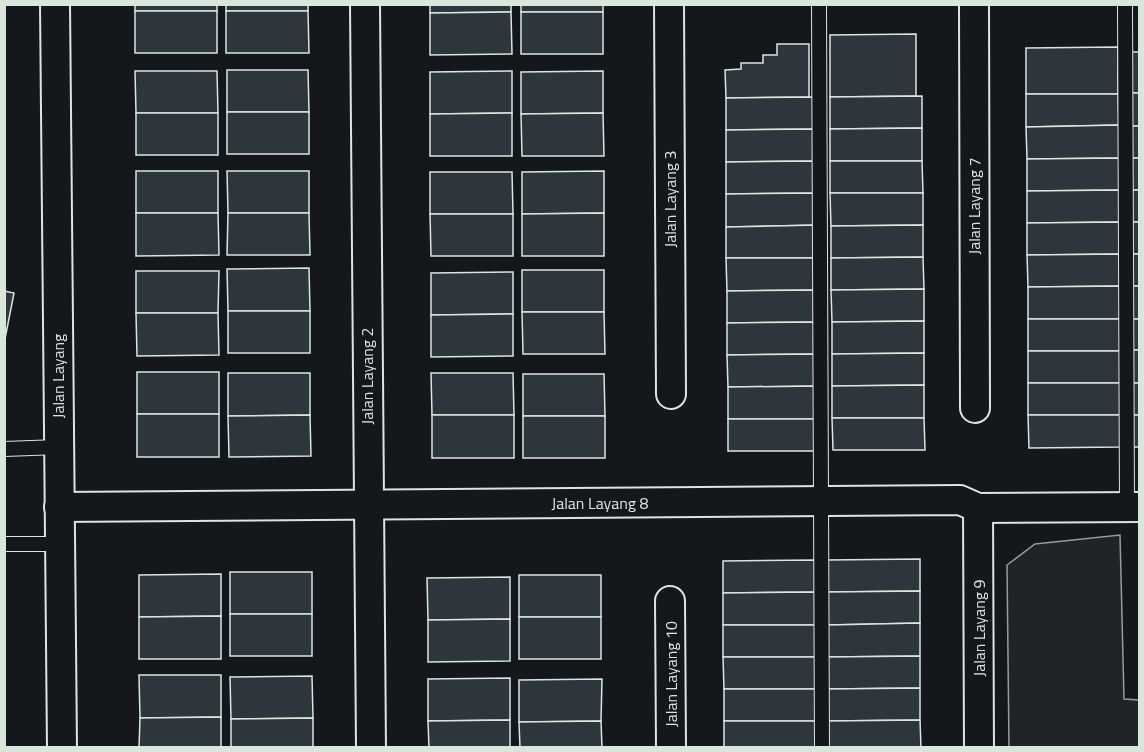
<svg xmlns="http://www.w3.org/2000/svg" width="1144" height="752" viewBox="0 0 1144 752" font-family="'Titillium Web',sans-serif">
  <rect width="100%" height="100%" fill="#14181c"/>
  <!-- green -->
  <path fill="#202428" stroke="#939e99" stroke-width="1.5" d="M1120,535L1124,699L1139,700V747H1009L1007,565L1035,544Z"/>
  <!-- building -->
  <g fill="#2c363c" stroke="#d8e6dc" stroke-width="1.5">
    <rect x="135" y="4" width="82" height="7"/>
    <rect x="226" y="4" width="82" height="7"/>
    <path d="M430,4H511V12L430,13Z"/>
    <rect x="521" y="4" width="82" height="8"/>
    <rect x="135" y="11" width="82" height="42"/>
    <path d="M226,11H308L309,53H226Z"/>
    <path d="M511,12L512,54L430,55V13Z"/>
    <rect x="521" y="12" width="82" height="42"/>
    <path d="M916,34V96L830,97V35Z"/>
    <path d="M777,44H809V97L726,98L725,70L741,69V63H763V55H777Z"/>
    <path d="M1118,47V94H1026V48Z"/>
    <path d="M1130,52H1140V93H1131Z"/>
    <path d="M227,70H308L309,112H227Z"/>
    <path d="M135,71H217L218,113H136Z"/>
    <path d="M512,71V113L430,114V72Z"/>
    <path d="M603,71V113L521,114V72Z"/>
    <rect x="1131" y="93" width="9" height="33"/>
    <path d="M1026,94H1118L1119,125L1026,127Z"/>
    <path d="M922,96V128L830,129V97Z"/>
    <path d="M818,97V129L726,130V98Z"/>
    <rect x="227" y="112" width="82" height="42"/>
    <rect x="136" y="113" width="82" height="42"/>
    <path d="M512,113V156H430V114Z"/>
    <path d="M603,113L604,156H522L521,114Z"/>
    <path d="M1119,125V158L1027,159L1026,127Z"/>
    <rect x="1131" y="126" width="9" height="32"/>
    <path d="M922,128V161H830V129Z"/>
    <path d="M818,129V161L726,162V130Z"/>
    <path d="M1119,158V190L1027,191V159Z"/>
    <rect x="1131" y="158" width="9" height="32"/>
    <path d="M818,161V193L726,194V162Z"/>
    <path d="M830,161H922L923,193H830Z"/>
    <rect x="136" y="171" width="82" height="42"/>
    <path d="M227,171H309V213H228Z"/>
    <path d="M604,171V213L522,214V172Z"/>
    <path d="M430,172H512L513,214H430Z"/>
    <path d="M1119,190V222L1027,223V191Z"/>
    <path d="M1131,190H1140V222H1132Z"/>
    <path d="M818,193V225L726,227V194Z"/>
    <path d="M830,193H923V225L831,226Z"/>
    <path d="M136,213H218L219,255L136,256Z"/>
    <path d="M228,213H309L310,255H227Z"/>
    <path d="M604,213V256H522V214Z"/>
    <path d="M430,214H513V256H431Z"/>
    <path d="M1119,222L1120,254L1027,255V223Z"/>
    <rect x="1132" y="222" width="8" height="32"/>
    <path d="M818,225L819,258H726V227Z"/>
    <path d="M923,225V257L831,258V226Z"/>
    <path d="M1120,254V286L1028,287L1027,255Z"/>
    <rect x="1132" y="254" width="8" height="32"/>
    <path d="M923,257L924,289L831,290V258Z"/>
    <path d="M726,258H819V290L727,291Z"/>
    <path d="M309,268L310,311H228L227,269Z"/>
    <rect x="522" y="270" width="82" height="42"/>
    <path d="M136,271H219L218,313H136Z"/>
    <path d="M513,272V314L431,315V273Z"/>
    <path d="M1120,286V319H1028V287Z"/>
    <rect x="1132" y="286" width="8" height="33"/>
    <path d="M924,289V321L832,322L831,290Z"/>
    <path d="M819,290V322L727,323V291Z"/>
    <path d="M4,291L14,293L4,344Z"/>
    <rect x="228" y="311" width="82" height="42"/>
    <path d="M522,312H604L605,354H523Z"/>
    <path d="M136,313H218L219,355L137,356Z"/>
    <path d="M513,314V356L431,357V315Z"/>
    <rect x="1028" y="319" width="92" height="32"/>
    <rect x="1132" y="319" width="8" height="31"/>
    <path d="M924,321V353L832,354V322Z"/>
    <path d="M819,322L820,354L727,355V323Z"/>
    <path d="M1132,350H1140V383H1133Z"/>
    <rect x="1028" y="351" width="92" height="32"/>
    <path d="M924,353V385L832,386V354Z"/>
    <path d="M820,354V386L728,387L727,355Z"/>
    <rect x="137" y="372" width="82" height="42"/>
    <path d="M228,373H310V415L228,416Z"/>
    <path d="M431,373H513L514,415H432Z"/>
    <path d="M523,374H604L605,416H523Z"/>
    <path d="M1028,383H1120L1121,415H1028Z"/>
    <rect x="1133" y="383" width="7" height="32"/>
    <path d="M924,385V418H832V386Z"/>
    <path d="M820,386V419H728V387Z"/>
    <rect x="137" y="414" width="82" height="43"/>
    <path d="M310,415L311,456L229,457L228,416Z"/>
    <rect x="432" y="415" width="82" height="43"/>
    <path d="M1028,415H1121V447L1029,448Z"/>
    <rect x="1133" y="415" width="7" height="32"/>
    <rect x="523" y="416" width="82" height="42"/>
    <path d="M832,418H924L925,450H833Z"/>
    <path d="M728,419H820L821,451H728Z"/>
    <path d="M920,559V591L828,592L827,560Z"/>
    <path d="M815,560V592L723,593V561Z"/>
    <rect x="230" y="572" width="82" height="42"/>
    <path d="M221,574V616L139,617V575Z"/>
    <rect x="519" y="575" width="82" height="42"/>
    <path d="M510,577V619L428,620L427,578Z"/>
    <path d="M920,591V623L828,625V592Z"/>
    <path d="M815,592V625H723V593Z"/>
    <rect x="230" y="614" width="82" height="42"/>
    <path d="M221,616V659H139V617Z"/>
    <rect x="519" y="617" width="82" height="42"/>
    <path d="M510,619V661L428,662V620Z"/>
    <path d="M920,623V656L828,657V625Z"/>
    <path d="M723,625H815L816,657H723Z"/>
    <path d="M920,656V688L828,689V657Z"/>
    <path d="M723,657H816V689H724Z"/>
    <path d="M139,675H221V717L140,718Z"/>
    <path d="M312,676L313,718L231,719L230,677Z"/>
    <path d="M510,678V720L428,721V679Z"/>
    <path d="M602,679L601,721L519,722V680Z"/>
    <path d="M920,688V720L828,721V689Z"/>
    <rect x="724" y="689" width="92" height="32"/>
    <path d="M221,717V748H139L140,718Z"/>
    <path d="M313,718V748H231V719Z"/>
    <path d="M510,720V748H429L428,721Z"/>
    <path d="M920,720L921,748H828V721Z"/>
    <path d="M601,721L602,748H520L519,722Z"/>
    <rect x="724" y="721" width="92" height="27"/>
  </g>
  <g fill="none" stroke-linecap="round" stroke-linejoin="round">
    <defs>
      <g id="lane">
        <path d="M819,4L822,748"/>
        <path d="M1125,4L1127,507"/>
        <path d="M4,449L59,447"/>
        <path d="M4,544H60"/>
      </g>
      <g id="street">
        <path d="M55,4L62,748"/>
        <path d="M365,4L371,748"/>
        <path d="M669,4L671,394"/>
        <path d="M974,4L975,408"/>
        <path d="M59,507L960,500L978,508L1140,507"/>
        <path d="M978,508L979,748"/>
        <path d="M670,601L671,748"/>
      </g>
    </defs>
    <!-- lane casing -->
    <use href="#lane" stroke="#d8e6dc" stroke-width="16"/>
    <!-- street casing -->
    <use href="#street" stroke="#d8e6dc" stroke-width="32"/>
    <!-- lane -->
    <use href="#lane" stroke="#14181c" stroke-width="14"/>
    <!-- street -->
    <use href="#street" stroke="#14181c" stroke-width="28"/>
  </g>
  <g text-anchor="middle" stroke-width="4.5" stroke-linejoin="round" paint-order="stroke">
    <!-- street labels -->
    <g font-size="16" fill="#d8e6dc" stroke="#14181c">
      <text transform="translate(670 199) rotate(-90)" y="6">Jalan Layang 3</text>
      <text transform="translate(974 206) rotate(-90)" y="6">Jalan Layang 7</text>
      <text transform="translate(58 376) rotate(-90)" y="6">Jalan Layang</text>
      <text transform="translate(367 376) rotate(-90)" y="6">Jalan Layang 2</text>
      <text x="600" y="509">Jalan Layang 8</text>
      <text transform="translate(979 628) rotate(-90)" y="6">Jalan Layang 9</text>
      <text transform="translate(671 674) rotate(-90)" y="6">Jalan Layang 10</text>
    </g>
  </g>
  <!-- border -->
  <rect width="1144" height="752" fill="none" stroke="#d8e6dc" stroke-width="12"/>
</svg>
